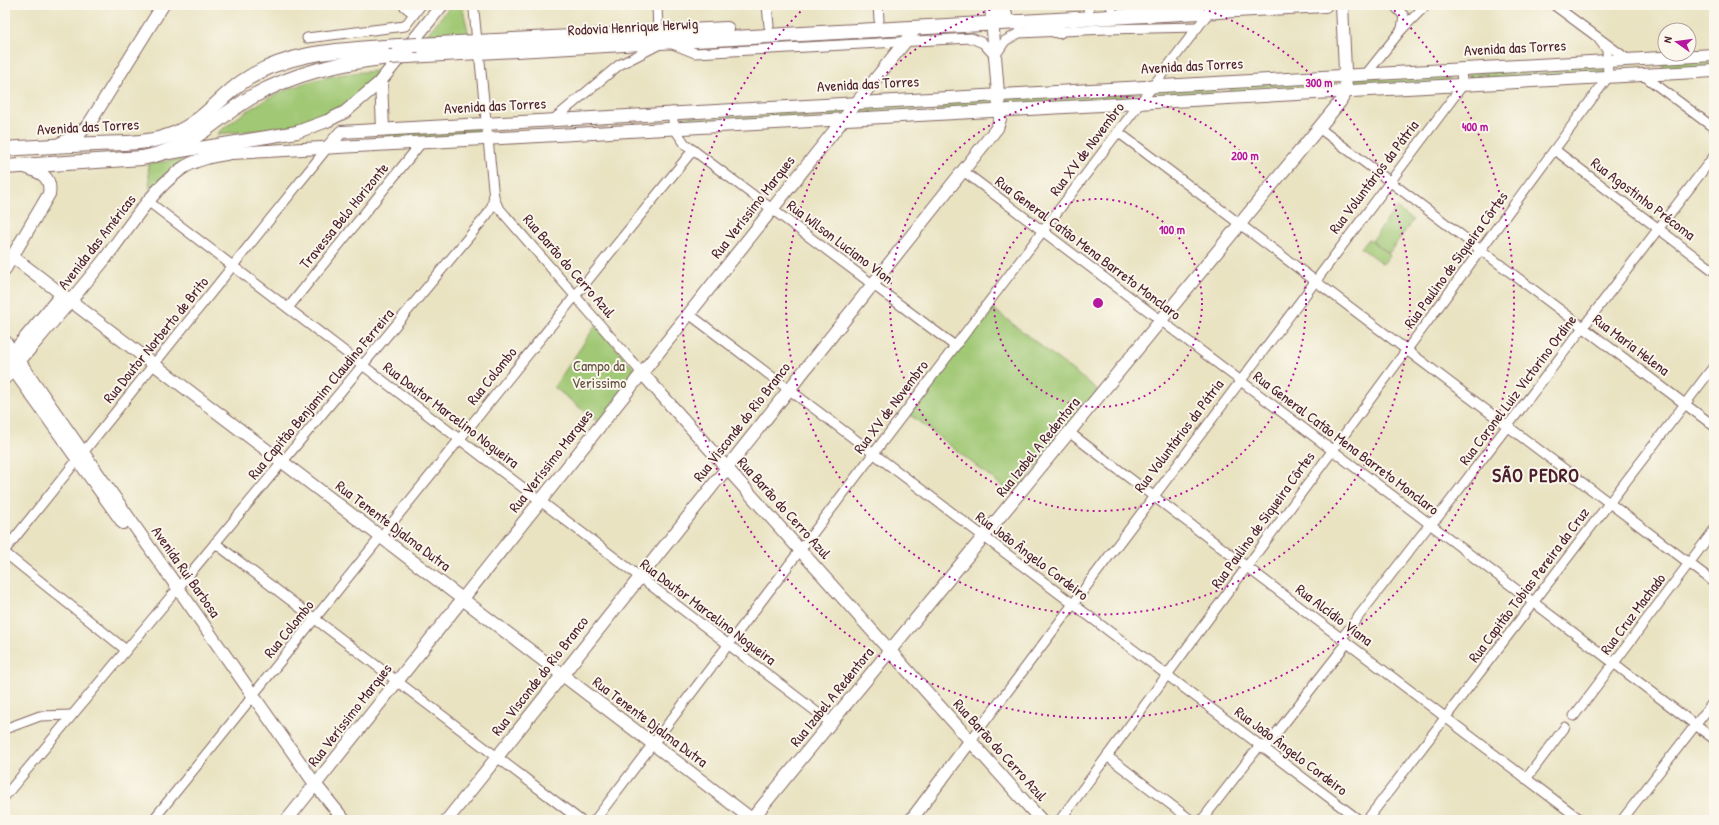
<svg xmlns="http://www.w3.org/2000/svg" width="1719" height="825" viewBox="0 0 1719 825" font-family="'Patrick Hand',sans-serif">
  <rect width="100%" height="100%" fill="#fbf7ec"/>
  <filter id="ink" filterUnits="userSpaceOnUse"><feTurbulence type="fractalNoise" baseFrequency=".025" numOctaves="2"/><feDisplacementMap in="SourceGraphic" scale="8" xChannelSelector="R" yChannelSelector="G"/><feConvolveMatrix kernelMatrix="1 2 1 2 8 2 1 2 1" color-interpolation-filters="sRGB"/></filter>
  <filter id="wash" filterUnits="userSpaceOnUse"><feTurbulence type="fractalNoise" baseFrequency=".012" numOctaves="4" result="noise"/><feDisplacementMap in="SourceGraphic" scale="16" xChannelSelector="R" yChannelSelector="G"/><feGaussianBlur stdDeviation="0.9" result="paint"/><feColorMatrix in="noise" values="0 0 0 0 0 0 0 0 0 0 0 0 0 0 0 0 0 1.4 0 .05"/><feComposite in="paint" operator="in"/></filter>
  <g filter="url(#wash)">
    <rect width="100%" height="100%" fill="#e9e3c2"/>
    <!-- green -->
    <g fill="#a0c874" stroke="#757450">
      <path d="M451,5H462L469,36H426Z"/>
      <path d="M1714,59V68L1663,71L1662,62Z"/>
      <path d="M1604,65V73L1468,83V72Z"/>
      <path d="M379,71C328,132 290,127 217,134C266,92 315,73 379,71Z"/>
      <path d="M1448,73L1449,83L1349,89V78Z"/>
      <path d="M1337,80V91L1231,96L1230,85Z"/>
      <path d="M1215,87L1216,97L1150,100L1157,90Z"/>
      <path d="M1129,91V100L1008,106L1007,98Z"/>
      <path d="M994,98V108L854,115L859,105Z"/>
      <path d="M846,106L843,116L684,123V116Z"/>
      <path d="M479,127L480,136L382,142L383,135Z"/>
      <path d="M187,158L150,189L148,164Z"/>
      <path d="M1396,208L1413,220L1389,253L1372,241Z"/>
      <path d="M1368,239L1390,255L1383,264L1361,248Z"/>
      <path d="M991,307L1099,391L1014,495L909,414Z"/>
      <path d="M596,325L638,373L599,423L554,387Z"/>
    </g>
  </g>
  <g filter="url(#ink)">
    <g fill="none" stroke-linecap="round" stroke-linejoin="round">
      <defs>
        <g id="minor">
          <path d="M403,5L414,14"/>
          <path d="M657,5L658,32"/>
          <path d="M767,5L769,26"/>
          <path d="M878,5L879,20"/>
          <path d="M1110,5L1112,8"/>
          <path d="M1394,5L1404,16L1402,29"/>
          <path d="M1554,5L1627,59"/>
          <path d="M1088,9L1090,5"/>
          <path d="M474,10L477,42"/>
          <path d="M307,38L405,26L421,5"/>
          <path d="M670,43L695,53L971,38L983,43L995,56L1005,41L1019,33L1106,29L1198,27"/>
          <path d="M479,52L494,198L498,207L642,373"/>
          <path d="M1367,73L1402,29L1426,5"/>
          <path d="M1643,75L1714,128"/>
          <path d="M672,112L674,128L685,144L955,346"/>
          <path d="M554,119L619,65L658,45"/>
          <path d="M1319,128L1714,426"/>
          <path d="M1118,132L1714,582"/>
          <path d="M1555,150L1714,271"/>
          <path d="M962,170L1714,739"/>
          <path d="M149,202L831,723"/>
          <path d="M288,308L422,142"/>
          <path d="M689,314L1359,820"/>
          <path d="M1070,433L1581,820"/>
          <path d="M215,543L580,820"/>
          <path d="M5,550L328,147"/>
          <path d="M5,553L126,650"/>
          <path d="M178,588L487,215L492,206L494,196"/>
          <path d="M1341,639L1430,524L1438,517L1714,156"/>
          <path d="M253,695L693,150"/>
          <path d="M1574,716L1714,530"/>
          <path d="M5,729L40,716L72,715"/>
          <path d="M971,740L1462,86L1461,68"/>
          <path d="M1264,749L1347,643"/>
          <path d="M1107,756L1191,820"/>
          <path d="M1526,779L1565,727"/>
          <path d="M5,796L173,594"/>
          <path d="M153,820L249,701"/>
          <path d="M595,820L1210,11"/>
          <path d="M1060,820L1608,77L1607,50L1598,38"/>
          <path d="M1202,820L1260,745"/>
          <path d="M1367,820L1714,366"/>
          <path d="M1622,820L1714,701"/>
        </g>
        <g id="major">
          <path d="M381,81L383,129"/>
          <path d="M57,145L79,134L89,124L163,5"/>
          <path d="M328,147L341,132L1714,55"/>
          <path d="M169,153L297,132L327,121L345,112L379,83L442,5"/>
          <path d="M13,257L753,820"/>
          <path d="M5,269L49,194C52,176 40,172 25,167"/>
          <path d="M5,341L315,784L344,820"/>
          <path d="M5,358L123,523"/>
          <path d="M8,358L62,294"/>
          <path d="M642,373L1041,820"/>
          <path d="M5,378C38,339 72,300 104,260C127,230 151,191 180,170C195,159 214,156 232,153L1714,71"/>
          <path d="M287,820L916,28"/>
          <path d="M447,820L997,128L1000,119L991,5"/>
          <path d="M751,820L1340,102L1346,92L1342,5"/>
          <path d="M911,820L971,740"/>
        </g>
        <g id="highway">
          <path d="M992,5L1005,14"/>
          <path d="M1036,25L1059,31"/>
          <path d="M418,45L727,29"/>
          <path d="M408,56L1325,5"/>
          <path d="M5,149C35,147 66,145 96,144C121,143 148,144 171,135C200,125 218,99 242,82C288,50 345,50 399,46"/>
          <path d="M5,167L142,158C194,148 208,123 250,98C293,73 339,63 389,57"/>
        </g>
      </defs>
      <!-- minor casing -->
      <use href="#minor" stroke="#826460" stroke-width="11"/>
      <!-- major casing -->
      <use href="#major" stroke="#826460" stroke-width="14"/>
      <!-- highway casing -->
      <use href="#highway" stroke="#826460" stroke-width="16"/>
      <!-- minor -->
      <use href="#minor" stroke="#fff" stroke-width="9"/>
      <!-- major -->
      <use href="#major" stroke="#fff" stroke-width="12"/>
      <!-- highway -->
      <use href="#highway" stroke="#fff" stroke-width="14"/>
      <defs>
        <g id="highway-bridge">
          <path d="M399,46L418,45"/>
          <path d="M389,57L408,56"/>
        </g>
      </defs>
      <!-- highway-bridge casing -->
      <use href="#highway-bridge" stroke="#826460" stroke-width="16" stroke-linecap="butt"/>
      <!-- highway-bridge -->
      <use href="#highway-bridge" stroke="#fff" stroke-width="14"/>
    </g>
  </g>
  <!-- distance rings -->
  <g fill="none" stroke="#b5179e" stroke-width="2" stroke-dasharray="2 4">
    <circle cx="1098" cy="303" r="104"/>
    <circle cx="1098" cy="303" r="208"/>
    <path d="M1192 5A312 312 0 1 1 1004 5"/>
    <path d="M1390 6A416 416 0 1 1 806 6"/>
  </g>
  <g text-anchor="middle" stroke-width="4" stroke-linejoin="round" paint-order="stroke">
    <!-- street labels -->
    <g font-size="15" fill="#4a1f2b" stroke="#fbf7ec">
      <text transform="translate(633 27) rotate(-3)" y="5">Rodovia Henrique Herwig</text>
      <text transform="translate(1515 48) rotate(-3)" y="5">Avenida das Torres</text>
      <text transform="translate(1192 66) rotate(-3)" y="5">Avenida das Torres</text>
      <text transform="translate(868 84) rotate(-3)" y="5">Avenida das Torres</text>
      <text transform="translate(495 106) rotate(-3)" y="5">Avenida das Torres</text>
      <text transform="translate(88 127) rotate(-3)" y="5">Avenida das Torres</text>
      <text transform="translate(1087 149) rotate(-53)" y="5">Rua XV de Novembro</text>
      <text transform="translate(1374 177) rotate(-53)" y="5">Rua Voluntários da Pátria</text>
      <text transform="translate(1643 199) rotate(37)" y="5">Rua Agostinho Précoma</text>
      <text transform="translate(753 207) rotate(-52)" y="5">Rua Veríssimo Marques</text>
      <text transform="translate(344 216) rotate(-51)" y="5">Travessa Belo Horizonte</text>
      <text transform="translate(97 242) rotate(-52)" y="5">Avenida das Américas</text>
      <text transform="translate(840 242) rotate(37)" y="5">Rua Wilson Luciano Vion</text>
      <text transform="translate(1088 248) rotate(37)" y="5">Rua General Catão Mena Barreto Monclaro</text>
      <text transform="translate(1456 260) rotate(-54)" y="5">Rua Paulino de Siqueira Côrtes</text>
      <text transform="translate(569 266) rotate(49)" y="5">Rua Barão do Cerro Azul</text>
      <text transform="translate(156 340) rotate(-51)" y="5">Rua Doutor Norberto de Brito</text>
      <text transform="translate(1631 345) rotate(37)" y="5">Rua Maria Helena</text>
      <text transform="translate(492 376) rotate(-51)" y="5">Rua Colombo</text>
      <text transform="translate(1518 390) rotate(-53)" y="5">Rua Coronel Luiz Victorino Ordine</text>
      <text transform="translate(321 394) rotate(-50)" y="5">Rua Capitão Benjamim Claudino Ferreira</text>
      <text transform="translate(891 407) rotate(-53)" y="5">Rua XV de Novembro</text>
      <text transform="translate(451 415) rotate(37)" y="5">Rua Doutor Marcelino Nogueira</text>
      <text transform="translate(742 422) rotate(-52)" y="5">Rua Visconde do Rio Branco</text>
      <text transform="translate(1179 436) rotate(-53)" y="5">Rua Voluntários da Pátria</text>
      <text transform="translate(1346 443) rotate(37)" y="5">Rua General Catão Mena Barreto Monclaro</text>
      <text transform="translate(1038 447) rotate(-51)" y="5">Rua Izabel A Redentora</text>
      <text transform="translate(551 461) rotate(-52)" y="5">Rua Veríssimo Marques</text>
      <text transform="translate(784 508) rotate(48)" y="5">Rua Barão do Cerro Azul</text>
      <text transform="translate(1263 520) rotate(-54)" y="5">Rua Paulino de Siqueira Côrtes</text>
      <text transform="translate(393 526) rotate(37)" y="5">Rua Tenente Djalma Dutra</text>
      <text transform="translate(1032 556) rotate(37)" y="5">Rua João Ângelo Cordeiro</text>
      <text transform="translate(186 572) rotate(55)" y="5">Avenida Rui Barbosa</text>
      <text transform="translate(1529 585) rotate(-53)" y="5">Rua Capitão Tobias Pereira da Cruz</text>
      <text transform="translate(708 612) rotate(37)" y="5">Rua Doutor Marcelino Nogueira</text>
      <text transform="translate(1633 614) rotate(-53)" y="5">Rua Cruz Machado</text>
      <text transform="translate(1334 615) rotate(37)" y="5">Rua Alcídio Viana</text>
      <text transform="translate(289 629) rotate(-51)" y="5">Rua Colombo</text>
      <text transform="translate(540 676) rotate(-52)" y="5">Rua Visconde do Rio Branco</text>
      <text transform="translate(832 697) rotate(-51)" y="5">Rua Izabel A Redentora</text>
      <text transform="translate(350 715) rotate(-52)" y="5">Rua Veríssimo Marques</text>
      <text transform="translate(650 722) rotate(37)" y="5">Rua Tenente Djalma Dutra</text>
      <text transform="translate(1000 750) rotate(48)" y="5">Rua Barão do Cerro Azul</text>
      <text transform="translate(1291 751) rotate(37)" y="5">Rua João Ângelo Cordeiro</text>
    </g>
    <!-- park labels -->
    <g font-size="15" fill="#645241" stroke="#fbf7ec">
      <text x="599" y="371">Campo da<tspan x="599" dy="17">Verissimo</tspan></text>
    </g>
    <!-- district labels -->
    <g font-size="19" font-weight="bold" letter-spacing="1" fill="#4a1f2b" stroke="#fbf7ec">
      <text x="1536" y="482">SÃO PEDRO</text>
    </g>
  </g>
  <circle cx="1098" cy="303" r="6" fill="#b5179e" stroke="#fbf7ec" stroke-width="2"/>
  <g font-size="12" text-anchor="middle" font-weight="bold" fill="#b5179e" stroke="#fbf7ec" stroke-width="4" stroke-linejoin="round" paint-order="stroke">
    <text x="1319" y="87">300 m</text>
    <text x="1475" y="131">400 m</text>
    <text x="1245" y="160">200 m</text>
    <text x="1172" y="234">100 m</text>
  </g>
  <!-- margin -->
  <rect width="1719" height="825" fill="none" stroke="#fbf7ec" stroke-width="20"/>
  <!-- north arrow -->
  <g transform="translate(1677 42) rotate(284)"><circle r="19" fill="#fbf7ec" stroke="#b4a19f"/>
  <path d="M0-3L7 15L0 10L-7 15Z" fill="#b5179e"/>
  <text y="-6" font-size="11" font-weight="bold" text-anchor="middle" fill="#4a1f2b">N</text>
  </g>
</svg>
